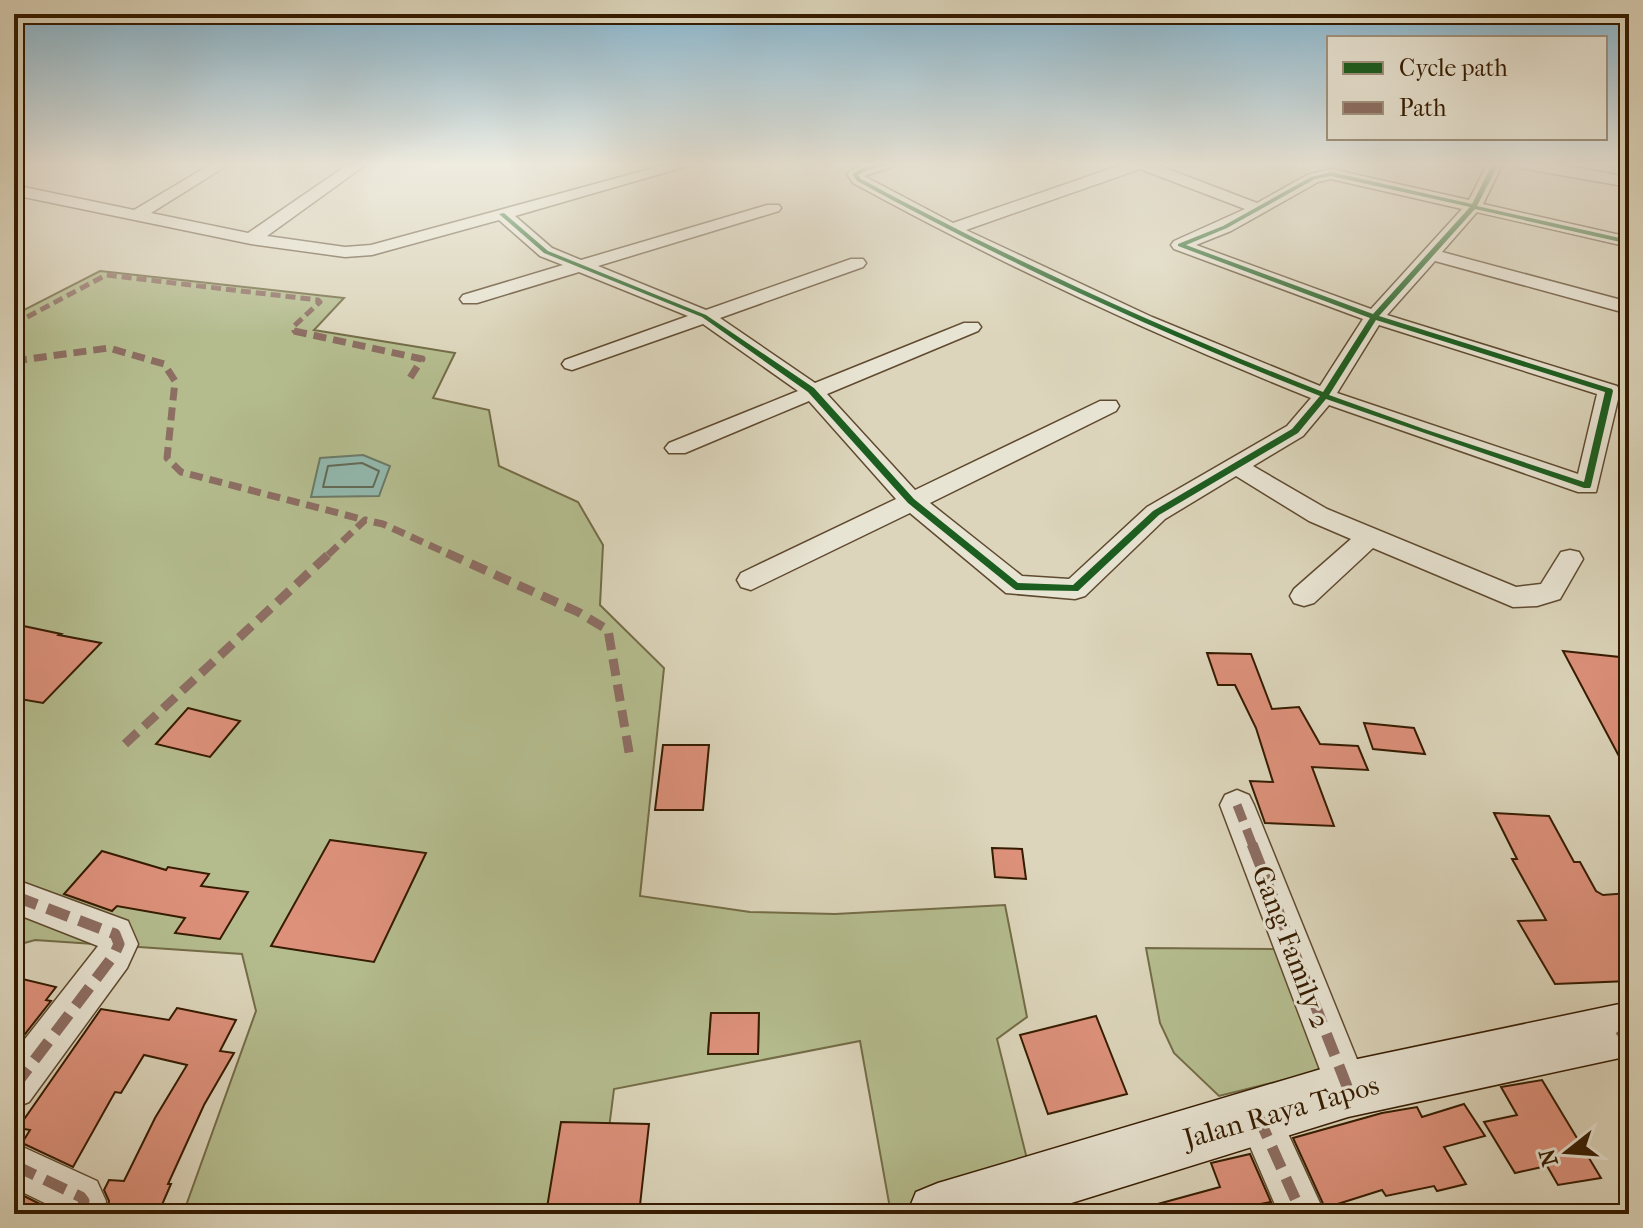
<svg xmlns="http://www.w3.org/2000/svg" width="1643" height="1228" viewBox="0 0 1643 1228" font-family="'IM FELL French Canon',serif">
  <rect width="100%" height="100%" fill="#dcd5bb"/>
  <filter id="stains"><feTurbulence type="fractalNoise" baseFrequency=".0025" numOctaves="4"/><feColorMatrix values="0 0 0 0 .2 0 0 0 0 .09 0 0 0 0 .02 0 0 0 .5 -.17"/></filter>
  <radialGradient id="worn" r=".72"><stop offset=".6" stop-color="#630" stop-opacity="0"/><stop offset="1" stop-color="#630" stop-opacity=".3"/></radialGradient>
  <!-- green -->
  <g fill="#b4bc8e" stroke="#746c47" stroke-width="2" fill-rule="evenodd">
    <path d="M100,271L344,298L314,330L455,353L433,398L489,410L499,466L578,502L603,545L600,605L664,668L640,896L750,912L835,914L1005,905L1027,1017L997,1039L1029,1167L891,1214L860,1041L614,1089L598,1214H183L256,1011L242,954L35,940L14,946V315ZM711,1013H759L758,1054H708Z"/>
    <path d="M1146,948L1283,949L1327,1069L1219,1096L1174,1053L1160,1023Z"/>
  </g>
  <!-- water -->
  <path fill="#92b9ae" stroke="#6d7a68" stroke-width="2" d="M363,455L390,466L379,496L311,497L320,458Z"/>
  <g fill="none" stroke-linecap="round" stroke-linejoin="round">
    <!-- shore -->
    <path stroke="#646a57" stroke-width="2" d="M362,463L379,471L373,487H323L328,466Z"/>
  </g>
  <!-- building -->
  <g fill="#dd917b" stroke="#351b00" stroke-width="2">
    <path d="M14,624L61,634L59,635L101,643L43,703L14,698Z"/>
    <path d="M1563,651L1629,658V775Z"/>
    <path d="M1207,653L1251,654L1272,709L1299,707L1320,744L1358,746L1368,770L1312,767L1334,826L1265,823L1250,781L1273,782L1256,728L1235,685H1218Z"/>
    <path d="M188,708L240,721L210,757L156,744Z"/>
    <path d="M1364,723L1414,728L1425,754L1373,749Z"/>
    <path d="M663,745H709L703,810H655Z"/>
    <path d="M1494,813L1549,816L1574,862H1580L1596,891L1603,895L1629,893V981L1555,984L1518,921L1546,920L1512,859H1517Z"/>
    <path d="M330,840L426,853L374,962L271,946Z"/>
    <path d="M992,848L1022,849L1026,879L995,877Z"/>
    <path d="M102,851L166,870L168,867L209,874L201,886L248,892L220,939L175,933L185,918L117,906L112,911L64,894Z"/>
    <path d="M14,977L56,987L46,1000L51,1001L14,1048Z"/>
    <path d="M177,1008L236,1020L220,1051L234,1053L204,1105L168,1184H171L158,1214H107L109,1201L104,1190L109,1180L124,1181L155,1118L187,1065L144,1055L121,1093L115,1092L73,1167L22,1143L30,1130L18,1128L101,1009L169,1020Z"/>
    <path d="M711,1013H759L758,1054H708Z"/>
    <path d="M1096,1016L1127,1094L1048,1114L1020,1035Z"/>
    <path d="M1542,1080L1601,1178L1558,1185L1547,1166L1515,1173L1484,1122L1517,1115L1501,1087Z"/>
    <path d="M1464,1104L1485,1136L1444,1147L1466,1184L1437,1191L1434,1186L1386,1196L1382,1190L1325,1208L1293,1138L1382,1113L1417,1107L1422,1117Z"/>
    <path d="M561,1122L649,1124L639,1214H546Z"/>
    <path d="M1250,1154L1271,1202L1208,1214H1144L1143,1208L1220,1187L1211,1163Z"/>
    <path d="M14,1191L50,1209L47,1214H14Z"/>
  </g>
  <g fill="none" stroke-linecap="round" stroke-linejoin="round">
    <defs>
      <g id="street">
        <path d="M213,163H231L151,213L248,233L350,163H368L267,236L345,247L371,245L672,163H698L515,216L552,248L581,260L767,205H779L781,208L779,211L598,266L706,310L851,259H863L866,263L863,267L720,318L815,383L964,323H978L981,327L978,331L827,394L915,490L1100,401H1116L1119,406L1116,411L930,503L1022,576L1069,579L1147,507L1287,426L1311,398C1154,335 1001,264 853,183L847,174C862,160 885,163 904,163L864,176L953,223L1127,163H1152L1257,203L1307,175L1331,169L1469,200L1488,163H1503L1483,204L1629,237V247L1477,212L1442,252L1629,302V314L1435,261L1387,315L1617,386L1620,391L1596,492H1578L1329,405L1303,436L1253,466L1327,509L1516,587L1541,584L1561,552L1570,550L1579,552L1583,559L1560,599L1537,606L1513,607L1373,548L1314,603L1304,606L1294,603L1290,596L1294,589L1351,539L1309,521L1236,476L1165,519L1085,596L1075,599L1006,593L910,513L751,590L741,587L737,580L741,573L896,499L809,401L685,453H669L665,448L669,443L798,391L703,324L572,370L565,368L562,364L565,360L688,316L579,272L477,303H463L460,299L463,295L563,265L540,256L499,220L372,255L345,257L251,244L14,195V185L134,210ZM1140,169L1245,209L1174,241L1171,245L1174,249L1363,319L1320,386L1152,317L966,230ZM1331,179L1462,209L1371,309L1196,245L1231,231L1318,182ZM1379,325L1597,394L1578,474L1337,393Z"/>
        <path d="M1513,163H1548L1629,177V187L1520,168Z"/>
        <path d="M1237,790L1249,795L1254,805L1369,1089L1363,1104L1348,1110L1333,1104L1220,805L1225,795Z"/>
        <path d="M22,882L128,921L138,944L127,968L29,1102L14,1108V1053L98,946L14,913V885Z"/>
        <path d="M1258,1095L1273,1101L1325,1214H1279L1237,1116L1243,1101Z"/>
        <path d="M14,1143L97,1181L106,1201L104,1214H58L59,1210L14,1188Z"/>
      </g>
      <path id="secondary" d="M1629,1002V1056L1348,1117L1036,1214H907L916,1192L938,1183L1348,1061Z"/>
    </defs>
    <!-- street casing -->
    <use href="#street" stroke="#5f4a2f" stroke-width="3"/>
    <!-- secondary casing -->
    <use href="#secondary" stroke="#351b00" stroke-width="3"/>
    <!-- street -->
    <use href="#street" fill="#e8e4d3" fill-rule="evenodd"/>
    <!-- secondary -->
    <use href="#secondary" fill="#e8e4d3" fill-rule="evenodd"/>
    <!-- quiet-far3 -->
    <path stroke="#8d6e63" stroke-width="5" stroke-dasharray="10 5" stroke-linecap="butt" d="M14,324L106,275L318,300L320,302L294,326V331L303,333"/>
    <!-- quiet-far2 -->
    <g stroke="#8d6e63" stroke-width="7" stroke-dasharray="13 7" stroke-linecap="butt">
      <path d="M294,331L422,359L410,378"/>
      <path d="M14,361L109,348L164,364L175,381L167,458L181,472L365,520"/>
      <path d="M328,555L365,520L383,524L451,555"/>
    </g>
    <!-- quiet-far1 -->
    <g stroke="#8d6e63" stroke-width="9" stroke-dasharray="17 9" stroke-linecap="butt">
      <path d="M447,553L578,612L608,630L630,758"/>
      <path d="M125,744L330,553"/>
      <path d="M1237,805L1253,846"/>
    </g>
    <!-- quiet -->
    <g stroke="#8d6e63" stroke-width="11" stroke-dasharray="23 11" stroke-linecap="butt">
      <path d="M1252,844L1348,1089"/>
      <path d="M1620,1030L1629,1042"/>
      <path d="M14,1087L114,955L119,944L115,934L22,899"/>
      <path d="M1258,1116L1302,1214"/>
      <path d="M14,1165L81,1197L84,1201L81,1214"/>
    </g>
    <defs>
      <path id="cycleway" d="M887,163H899L867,170L858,175L861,179C1011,260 1165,330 1323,392L1370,318L1178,246V244L1223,226L1311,177L1331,172L1472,204L1493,163H1499L1477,206L1629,240V244L1475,209L1379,316L1612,389L1613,391L1591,486L1590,488H1584L1326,399L1298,433L1159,515L1078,591L1016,590L1013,588L908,503L808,392L702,317L544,253L499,214L504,213L548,251L706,315L814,388L914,499L1018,583L1073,585L1153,511L1292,429L1320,396C1161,333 1007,263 857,181L852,174L863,168ZM1331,176L1470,207L1373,314L1186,245L1227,228L1315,179ZM1376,320L1605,392L1584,482L1424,429L1329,395Z"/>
    </defs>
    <!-- cycleway casing -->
    <use href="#cycleway" stroke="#e8e4d3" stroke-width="5"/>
    <!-- cycleway -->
    <use href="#cycleway" fill="#1b5e20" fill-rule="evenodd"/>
  </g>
  <!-- sky -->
  <linearGradient id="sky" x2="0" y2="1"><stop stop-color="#85b6d1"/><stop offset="0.49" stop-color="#efece0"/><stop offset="1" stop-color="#efece0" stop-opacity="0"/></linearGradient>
  <rect width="1643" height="335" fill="url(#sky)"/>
  <g text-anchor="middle" stroke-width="6" stroke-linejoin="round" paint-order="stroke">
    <!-- near-street labels -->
    <g font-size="28" fill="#351b00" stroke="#e8e4d3">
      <text transform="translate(1292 947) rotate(69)" y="10">Gang Family 2</text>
      <text transform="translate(1281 1111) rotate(-16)" y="10">Jalan Raya Tapos</text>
    </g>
  </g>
  <!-- margin -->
  <rect width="1643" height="1228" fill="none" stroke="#dcd5bb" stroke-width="48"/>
  <rect x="16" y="16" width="1611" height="1196" fill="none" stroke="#351b00" stroke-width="4"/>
  <rect x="24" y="24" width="1595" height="1180" fill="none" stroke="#351b00" stroke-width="2"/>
  <!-- legend -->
  <rect x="1327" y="36" width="280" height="104" fill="#e8e4d3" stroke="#a0947f" stroke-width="2"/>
  <rect x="1343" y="62" width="40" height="12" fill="#1b5e20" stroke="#a0947f" stroke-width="2"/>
  <text x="1399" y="76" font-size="24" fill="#351b00">Cycle path</text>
  <rect x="1343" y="102" width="40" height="12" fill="#8d6e63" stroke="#a0947f" stroke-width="2"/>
  <text x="1399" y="116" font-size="24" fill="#351b00">Path</text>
  <!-- north arrow -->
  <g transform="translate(1567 1152) rotate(253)" stroke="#e8e4d3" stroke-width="6" paint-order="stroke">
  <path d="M0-6L14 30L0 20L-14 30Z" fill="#351b00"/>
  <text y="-12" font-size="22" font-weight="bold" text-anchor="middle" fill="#351b00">N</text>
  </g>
  <rect width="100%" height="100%" filter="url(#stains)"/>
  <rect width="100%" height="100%" fill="url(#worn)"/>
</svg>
